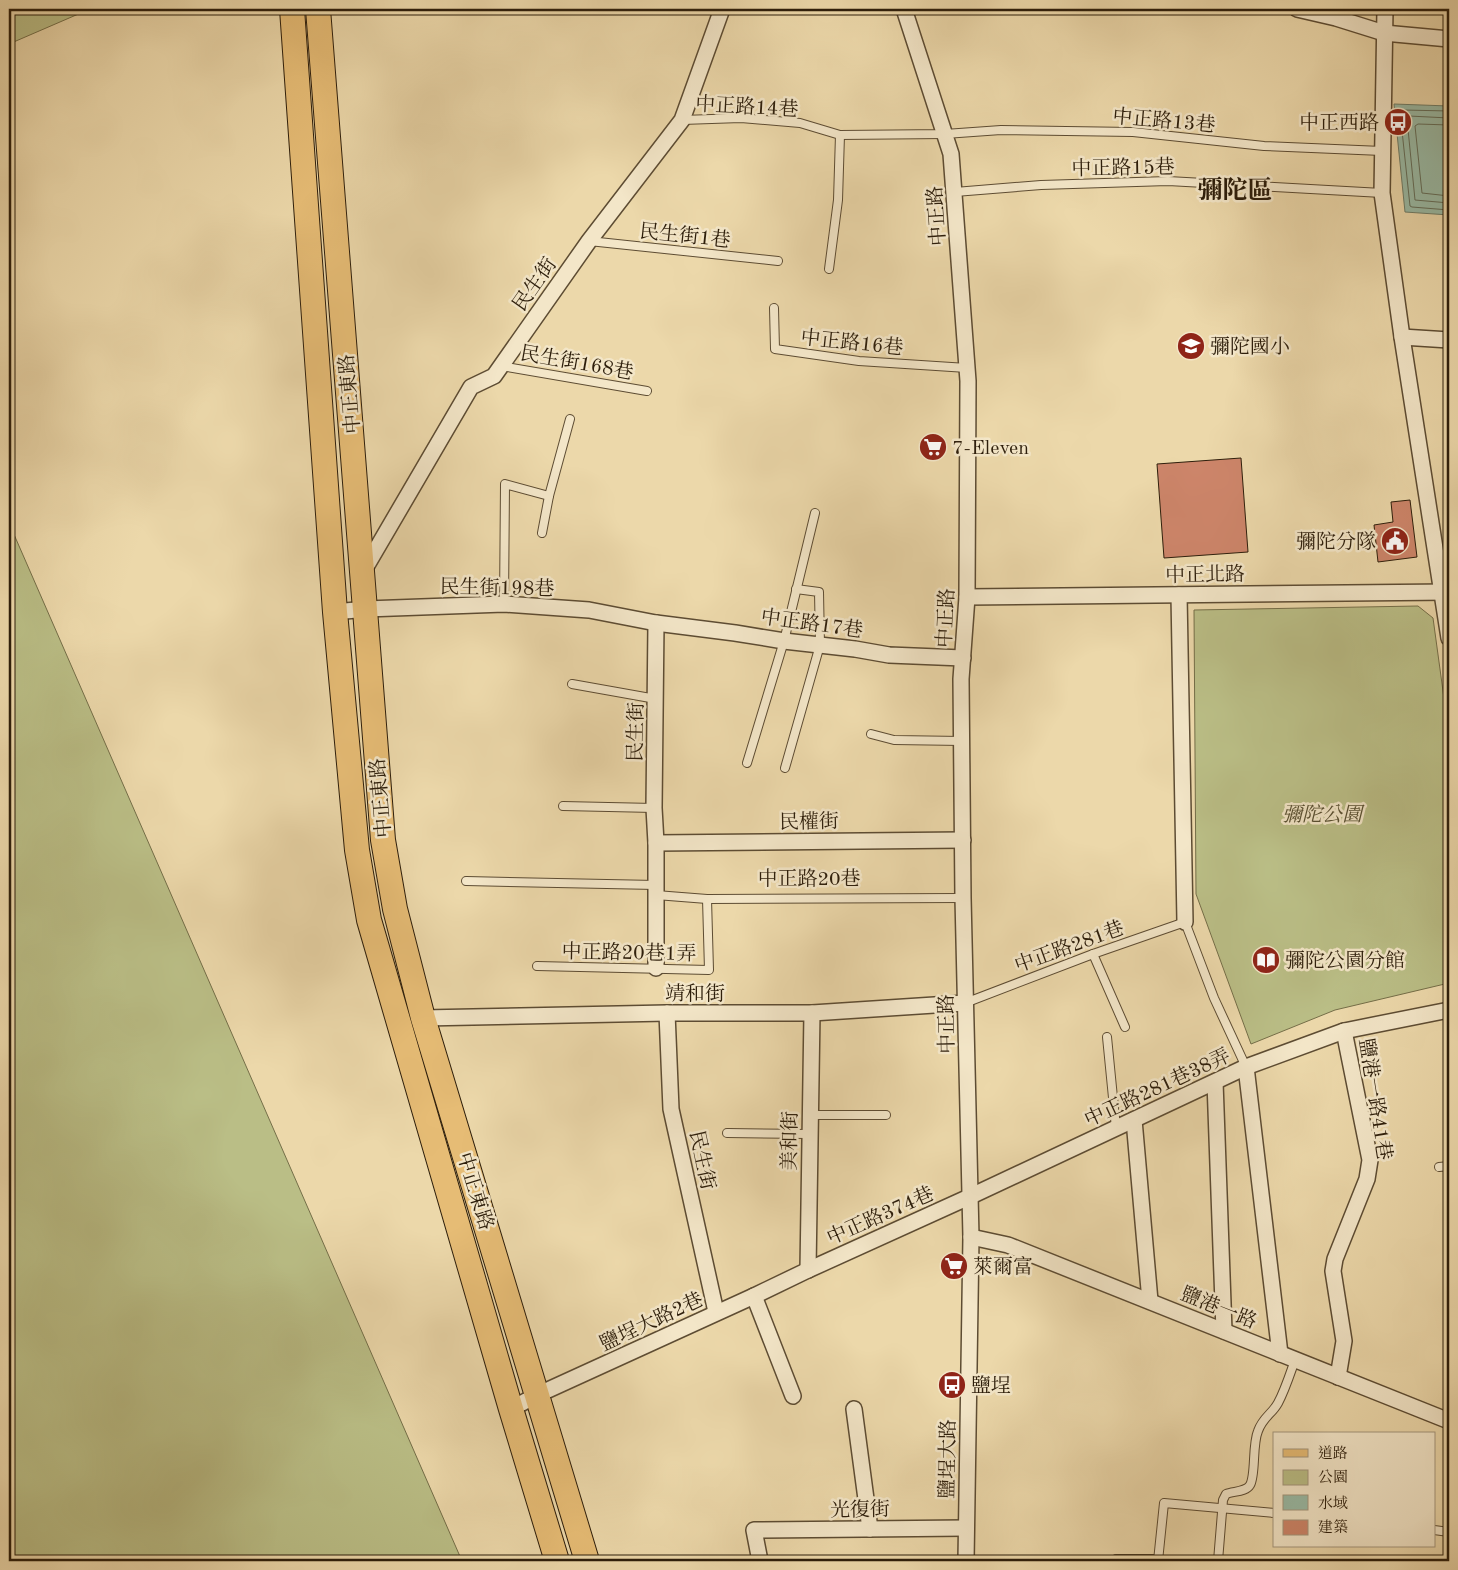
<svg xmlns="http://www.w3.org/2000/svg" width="1458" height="1570" viewBox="0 0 1458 1570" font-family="'Old Standard TT','Noto Serif TC',serif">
  <rect width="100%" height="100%" fill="#ecd8aa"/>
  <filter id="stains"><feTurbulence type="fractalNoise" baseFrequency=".004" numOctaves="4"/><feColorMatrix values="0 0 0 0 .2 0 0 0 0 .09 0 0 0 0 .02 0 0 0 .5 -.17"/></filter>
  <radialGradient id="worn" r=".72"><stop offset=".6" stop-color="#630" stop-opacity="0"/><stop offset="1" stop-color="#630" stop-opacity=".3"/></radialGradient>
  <!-- green -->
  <g fill="#babe86" stroke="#746e48">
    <path d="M9,9H90L9,44Z"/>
    <path d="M9,523L462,1561H9Z"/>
    <path d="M1418,606L1433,618L1449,735V983L1335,1010L1251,1044L1196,894L1194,610Z"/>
  </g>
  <!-- water -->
  <g fill="#99baa5" stroke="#6e7c67">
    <path d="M1427,9H1449V13L1426,14Z"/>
    <path d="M1394,104L1449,106V215L1405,212Z"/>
  </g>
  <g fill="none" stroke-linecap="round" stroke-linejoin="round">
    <!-- shore -->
    <g stroke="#636c58" stroke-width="1">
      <path d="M1449,111L1403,110L1400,112L1410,206L1412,207L1449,210"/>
      <path d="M1449,118L1409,116L1407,119L1415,200L1449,203"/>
      <path d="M1449,125L1418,124L1415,126L1422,193L1449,196"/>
    </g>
  </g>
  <!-- building -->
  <g fill="#cd856a" stroke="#2d1e0b">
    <path d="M1241,458L1248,552L1164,558L1157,464Z"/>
    <path d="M1410,500L1417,557L1378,562L1374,525L1393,522L1391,502Z"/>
  </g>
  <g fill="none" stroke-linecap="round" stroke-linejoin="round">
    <defs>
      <g id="service">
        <path d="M682,120L741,118L800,123L840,135L945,134L1001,130L1133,132L1264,146L1382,151"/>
        <path d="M955,192L1041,185L1168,181L1382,193"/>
        <path d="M589,241L778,261"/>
        <path d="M829,269L838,200L840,135"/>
        <path d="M774,308L775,349L859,361L967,368"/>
        <path d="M501,366L647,391"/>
        <path d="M542,533L549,496L570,419"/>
        <path d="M504,604L505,484L549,496"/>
        <path d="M572,684L656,699"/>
        <path d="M871,734L894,740L962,741"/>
        <path d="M747,763L784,641L815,513"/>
        <path d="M785,768L820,645L819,592L796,589"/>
        <path d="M563,806L654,808"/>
        <path d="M466,881L656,885"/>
        <path d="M656,895L707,899L963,898"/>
        <path d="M1093,954L1125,1027"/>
        <path d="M537,966L709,970L707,899"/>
        <path d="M965,1003L1093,954L1185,922L1214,998L1246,1067"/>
        <path d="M1107,1037L1116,1128"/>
        <path d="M810,1115H886"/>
        <path d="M727,1133L809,1134"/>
        <path d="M1439,1167L1449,1166"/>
        <path d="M1434,1530L1449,1532"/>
        <path d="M1114,1561L1116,1559H1158"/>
        <path d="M1158,1561L1164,1503L1274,1513"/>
        <path d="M1218,1561L1223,1500L1226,1494C1233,1491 1246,1492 1250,1485C1256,1475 1252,1445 1258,1431C1263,1417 1272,1414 1278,1403C1285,1390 1290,1374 1295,1360"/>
      </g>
      <g id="minor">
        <path d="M904,9L951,154L968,381L967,597L961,679L963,898L971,1237L966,1561"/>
        <path d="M1297,9L1336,18L1384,33L1449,39"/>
        <path d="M1385,9L1382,193L1402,337L1449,638"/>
        <path d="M1402,337L1449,340"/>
        <path d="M363,572L471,387L494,376L589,241L682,120L722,9"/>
        <path d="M1179,595L1185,922"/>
        <path d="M967,597L1449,592"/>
        <path d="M335,612L366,609L504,604L589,610L656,623L735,633L784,641L855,649L889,655L963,658"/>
        <path d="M656,843L963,840"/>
        <path d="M656,968V843L654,808L656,623"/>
        <path d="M667,1013L671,1109L716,1312"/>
        <path d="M423,1018L667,1013H812L965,1003"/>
        <path d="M1246,1067L1280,1354"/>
        <path d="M1215,1082L1224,1331"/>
        <path d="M1134,1120L1150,1301"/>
        <path d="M971,1237L1008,1245L1449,1421"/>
        <path d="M808,1270L812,1013"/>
        <path d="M754,1296L793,1396"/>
        <path d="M1338,1377L1344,1341L1333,1271L1335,1259L1367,1179L1370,1160L1344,1031"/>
        <path d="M511,1409L537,1395L754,1296L808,1270L969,1197L1246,1067L1344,1031L1449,1010"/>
        <path d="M854,1409L870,1529"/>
        <path d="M760,1561L754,1530L966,1528"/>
      </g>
      <g id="primary">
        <path d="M292,9L335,612L357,850L369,920L511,1409L557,1561"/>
        <path d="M318,9L383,840L395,909L423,1018L587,1561"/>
      </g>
    </defs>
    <!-- service casing -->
    <use href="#service" stroke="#5d4c33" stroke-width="10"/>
    <!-- minor casing -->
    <use href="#minor" stroke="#5d4c33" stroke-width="18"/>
    <!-- primary casing -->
    <use href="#primary" stroke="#2d1e0b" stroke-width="26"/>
    <!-- service -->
    <use href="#service" stroke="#f3e6c8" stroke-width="8"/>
    <!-- minor -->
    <use href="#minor" stroke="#f3e6c8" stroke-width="15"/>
    <!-- primary -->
    <use href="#primary" stroke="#e6bc75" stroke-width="24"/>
  </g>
  <!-- icons -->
  <defs>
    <symbol id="bus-disc" viewBox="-11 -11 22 22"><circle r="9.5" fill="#8f2418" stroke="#f3e6c8"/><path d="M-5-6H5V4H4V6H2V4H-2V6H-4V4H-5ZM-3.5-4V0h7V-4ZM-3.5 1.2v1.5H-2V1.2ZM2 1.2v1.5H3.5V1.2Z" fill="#fff"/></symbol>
    <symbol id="school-disc" viewBox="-11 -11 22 22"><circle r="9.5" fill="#8f2418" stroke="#f3e6c8"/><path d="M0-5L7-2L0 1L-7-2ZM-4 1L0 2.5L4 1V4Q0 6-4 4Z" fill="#fff"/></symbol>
    <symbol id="supermarket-disc" viewBox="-11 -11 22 22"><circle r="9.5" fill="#8f2418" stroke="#f3e6c8"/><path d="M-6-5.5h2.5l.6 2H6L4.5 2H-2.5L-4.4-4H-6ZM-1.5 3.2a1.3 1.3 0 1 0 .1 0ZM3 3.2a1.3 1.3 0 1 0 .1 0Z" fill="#fff"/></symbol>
    <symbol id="civic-disc" viewBox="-11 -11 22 22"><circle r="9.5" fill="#8f2418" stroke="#f3e6c8"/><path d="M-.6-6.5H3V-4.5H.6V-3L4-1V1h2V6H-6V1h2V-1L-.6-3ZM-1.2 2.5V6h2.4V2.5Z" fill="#fff"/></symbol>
    <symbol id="library-disc" viewBox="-11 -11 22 22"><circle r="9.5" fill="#8f2418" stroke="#f3e6c8"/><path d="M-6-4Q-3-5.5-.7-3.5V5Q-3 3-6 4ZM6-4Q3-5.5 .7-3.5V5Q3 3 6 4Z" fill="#fff"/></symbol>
  </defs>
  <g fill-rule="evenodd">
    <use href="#bus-disc" x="1382" y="106" width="32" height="32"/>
    <use href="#school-disc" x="1175" y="330" width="32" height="32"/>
    <use href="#supermarket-disc" x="917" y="431" width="32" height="32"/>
    <use href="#civic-disc" x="1379" y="525" width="32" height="32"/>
    <use href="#library-disc" x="1250" y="944" width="32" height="32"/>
    <use href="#supermarket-disc" x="938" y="1250" width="32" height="32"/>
    <use href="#bus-disc" x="936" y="1369" width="32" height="32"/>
  </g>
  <g text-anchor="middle" stroke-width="5" stroke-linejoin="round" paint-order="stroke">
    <!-- street labels -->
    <g font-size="20" fill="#2d1e0b" stroke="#f3e6c8">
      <text transform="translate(747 106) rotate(3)" y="7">中正路14巷</text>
      <text transform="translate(1164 120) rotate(5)" y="7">中正路13巷</text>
      <text transform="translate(1123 167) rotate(-1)" y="7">中正路15巷</text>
      <text transform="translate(936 216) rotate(-94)" y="7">中正路</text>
      <text transform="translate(685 235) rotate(6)" y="7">民生街1巷</text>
      <text transform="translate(534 284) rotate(-55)" y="7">民生街</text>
      <text transform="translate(852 342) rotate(6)" y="7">中正路16巷</text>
      <text transform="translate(577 362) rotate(10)" y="7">民生街168巷</text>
      <text transform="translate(349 394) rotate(-95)" y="7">中正東路</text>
      <text transform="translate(1205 574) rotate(-1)" y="7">中正北路</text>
      <text transform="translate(497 587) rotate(1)" y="7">民生街198巷</text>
      <text transform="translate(945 618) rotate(-87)" y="7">中正路</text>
      <text transform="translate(812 623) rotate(8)" y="7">中正路17巷</text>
      <text transform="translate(635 732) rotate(-89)" y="7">民生街</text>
      <text transform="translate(380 798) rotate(-95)" y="7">中正東路</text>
      <text transform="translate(809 821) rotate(-1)" y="7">民權街</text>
      <text x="809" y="885">中正路20巷</text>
      <text transform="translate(1069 946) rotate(-20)" y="7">中正路281巷</text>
      <text transform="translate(629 952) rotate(1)" y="7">中正路20巷1弄</text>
      <text x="695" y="1000">靖和街</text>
      <text transform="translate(946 1024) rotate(-91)" y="7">中正路</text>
      <text transform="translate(1157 1087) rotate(-25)" y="7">中正路281巷38弄</text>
      <text transform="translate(1376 1099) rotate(81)" y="7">鹽港一路41巷</text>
      <text transform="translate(789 1141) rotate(-89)" y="7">美和街</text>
      <text transform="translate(703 1160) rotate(78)" y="7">民生街</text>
      <text transform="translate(476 1191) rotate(73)" y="7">中正東路</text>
      <text transform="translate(880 1215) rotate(-24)" y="7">中正路374巷</text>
      <text transform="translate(1219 1307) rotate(22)" y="7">鹽港一路</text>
      <text transform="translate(651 1321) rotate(-25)" y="7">鹽埕大路2巷</text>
      <text transform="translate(947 1459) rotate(-89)" y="7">鹽埕大路</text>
      <text transform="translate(860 1509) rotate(-1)" y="7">光復街</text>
    </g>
    <!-- poi labels -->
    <g font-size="20" fill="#2d1e0b" stroke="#f3e6c8" text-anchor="start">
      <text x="1379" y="129" text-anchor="end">中正西路</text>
      <text x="1210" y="353">彌陀國小</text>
      <text x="952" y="454">7-Eleven</text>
      <text x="1376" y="548" text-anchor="end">彌陀分隊</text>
      <text x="1285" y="967">彌陀公園分館</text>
      <text x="973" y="1273">萊爾富</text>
      <text x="971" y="1392">鹽埕</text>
    </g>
    <!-- park labels -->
    <g font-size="20" font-style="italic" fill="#574e30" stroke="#f3e6c8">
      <text x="1322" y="821">彌陀公園</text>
    </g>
    <!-- district labels -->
    <g font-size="25" font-weight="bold" fill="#2d1e0b" stroke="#f3e6c8">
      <text x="1235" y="198">彌陀區</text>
    </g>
  </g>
  <!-- margin -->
  <rect width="1458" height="1570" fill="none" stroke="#ecd8aa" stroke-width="30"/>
  <rect x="10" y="10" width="1438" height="1550" fill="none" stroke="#2d1e0b" stroke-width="2.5"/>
  <rect x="15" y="15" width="1428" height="1540" fill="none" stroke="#2d1e0b"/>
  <!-- legend -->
  <rect x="1273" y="1432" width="162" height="115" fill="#f3e6c8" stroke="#a4967c"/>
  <rect x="1283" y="1449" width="25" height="8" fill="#e6bc75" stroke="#a4967c"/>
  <text x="1318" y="1458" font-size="15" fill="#2d1e0b">道路</text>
  <rect x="1283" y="1470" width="25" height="15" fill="#babe86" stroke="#a4967c"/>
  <text x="1318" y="1482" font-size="15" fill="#2d1e0b">公園</text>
  <rect x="1283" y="1495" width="25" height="15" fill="#99baa5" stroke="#a4967c"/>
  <text x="1318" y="1508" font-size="15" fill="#2d1e0b">水域</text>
  <rect x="1283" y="1520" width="25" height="15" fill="#cd856a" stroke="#a4967c"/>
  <text x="1318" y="1532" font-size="15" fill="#2d1e0b">建築</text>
  <rect width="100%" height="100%" filter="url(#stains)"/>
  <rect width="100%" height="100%" fill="url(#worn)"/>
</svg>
